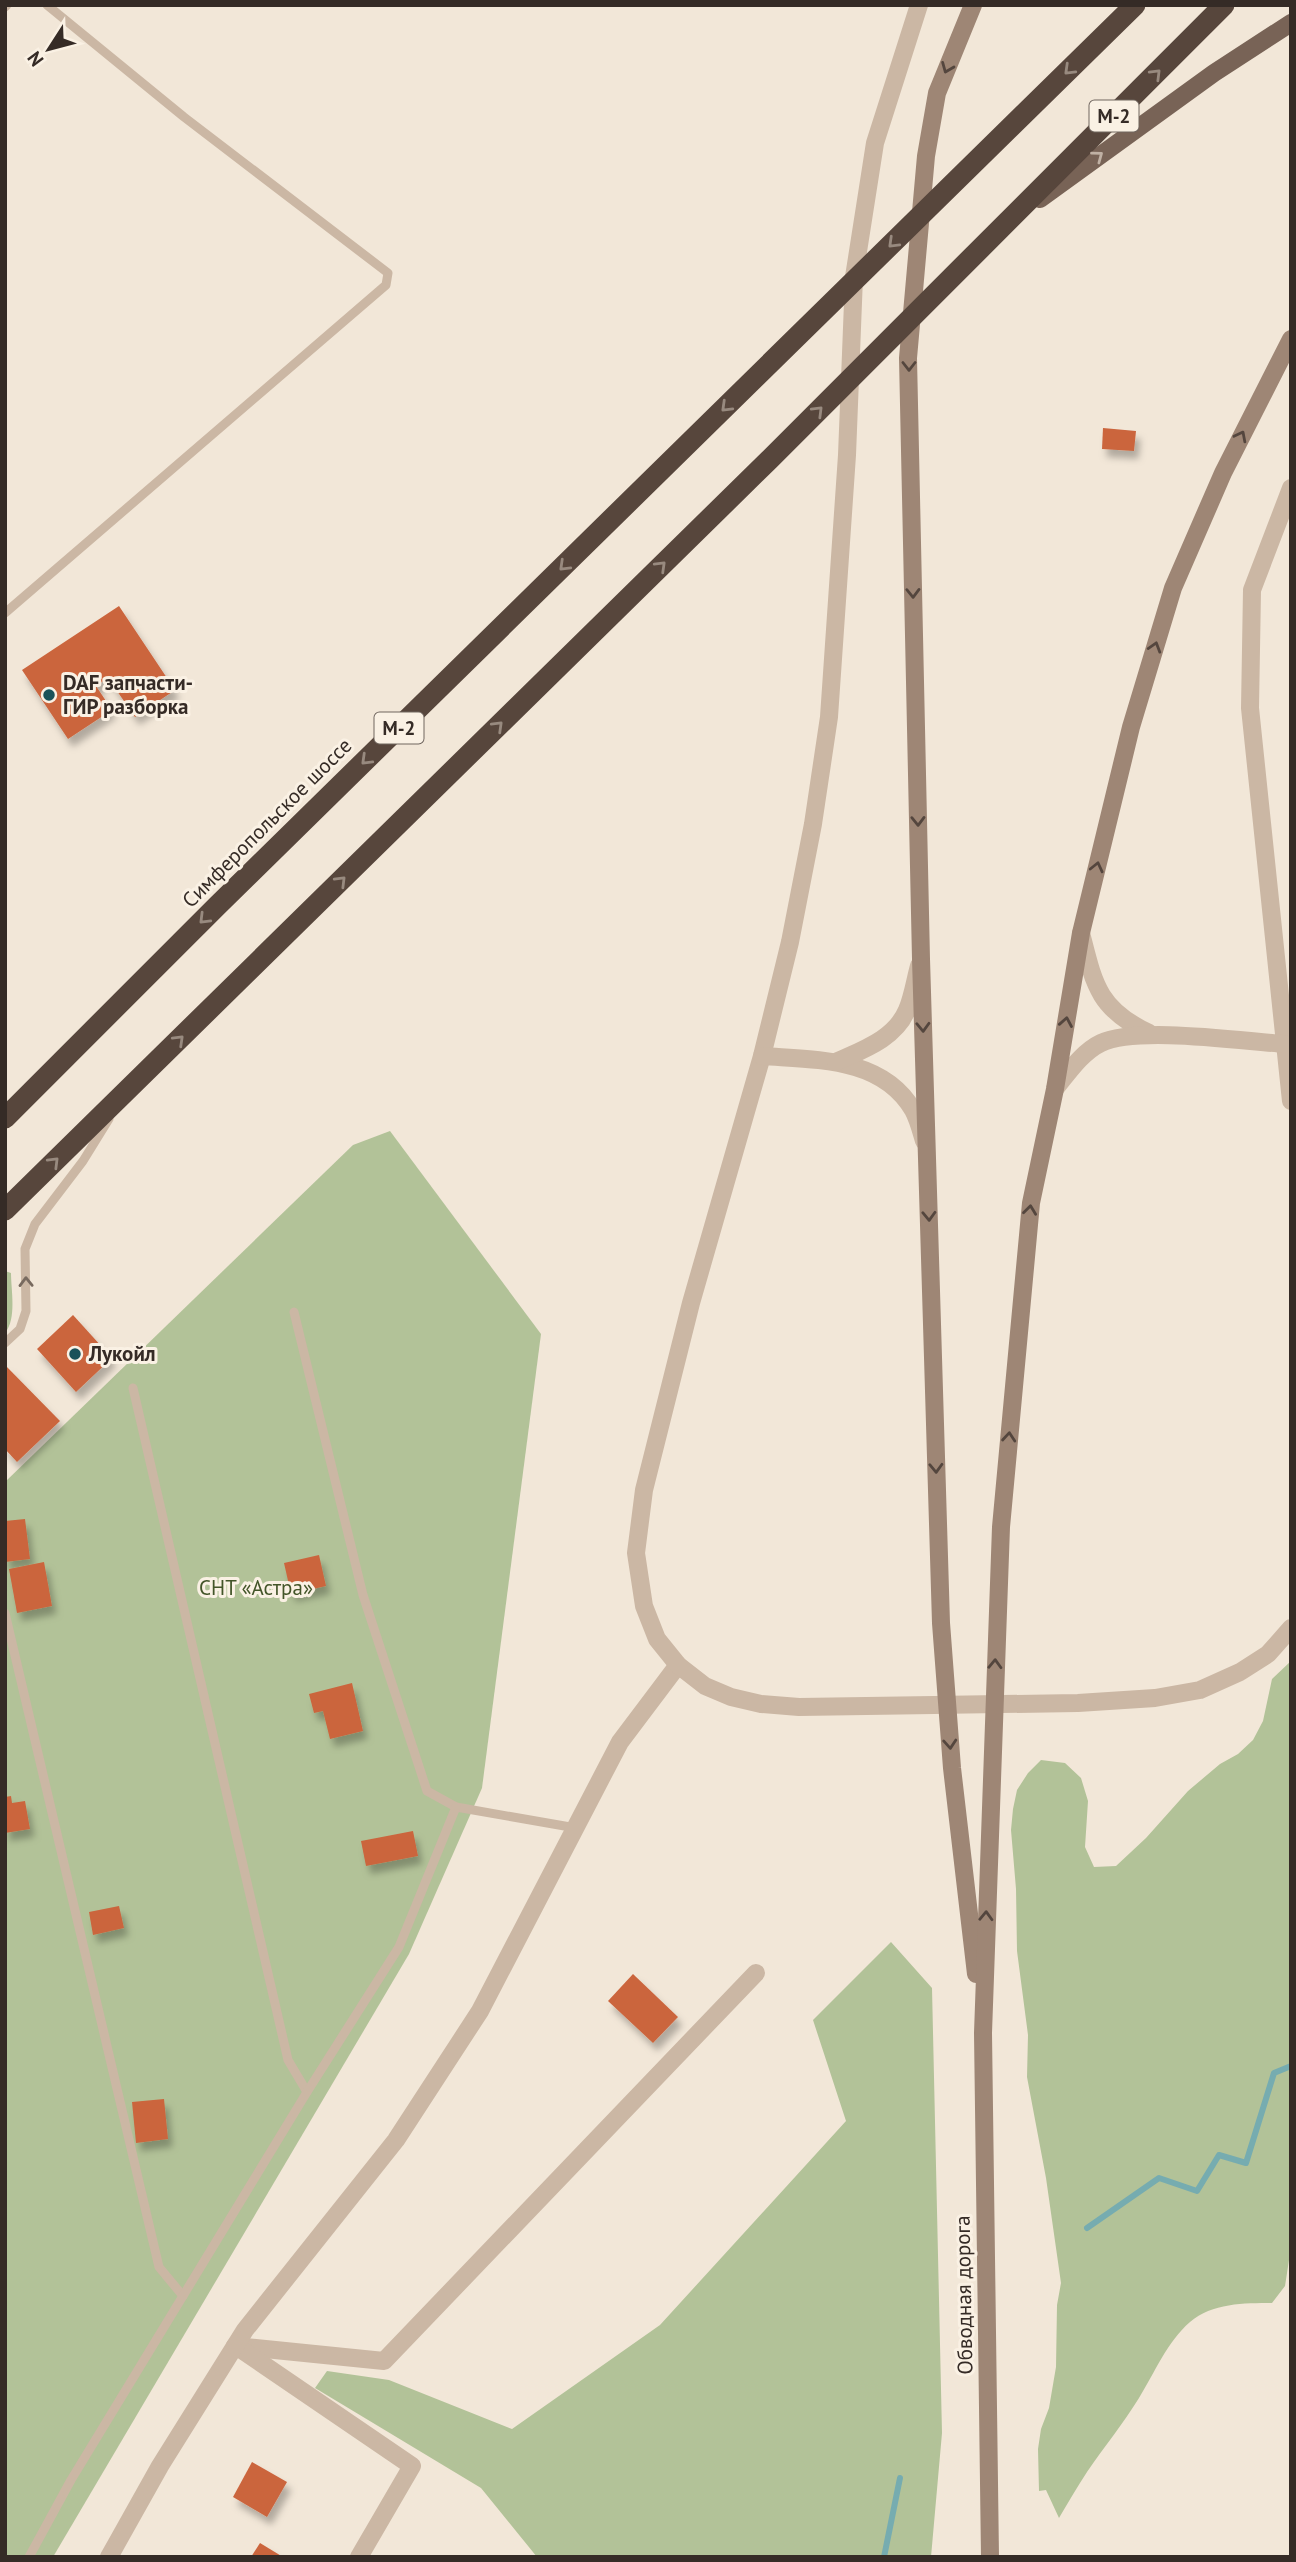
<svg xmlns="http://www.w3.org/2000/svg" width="1296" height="2562" viewBox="0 0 1296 2562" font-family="'PT Sans',sans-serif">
  <defs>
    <filter id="shadow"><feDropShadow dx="4.5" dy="8" stdDeviation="3.5" flood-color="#0004"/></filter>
  </defs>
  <rect width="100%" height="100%" fill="#f2e7d8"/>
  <!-- green -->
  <g fill="#b2c298">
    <path d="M390,1131L541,1334L482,1788L409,1954L53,2557H5V1482L353,1145Z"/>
    <path d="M5,1271L11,1273C11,1290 17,1319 5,1333Z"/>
    <path d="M1291,1661V2247L1285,2286L1272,2303C1244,2303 1212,2303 1190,2322C1167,2342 1155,2372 1139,2398C1123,2424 1104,2447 1087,2472C1077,2487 1068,2503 1059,2518L1046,2490L1039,2491L1038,2449L1041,2429L1049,2408L1056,2367L1057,2305L1061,2283L1046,2178L1027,2077L1028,2035L1017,1951L1016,1889L1011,1830L1013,1809L1017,1790L1028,1773L1041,1760L1065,1763L1081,1778L1088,1801L1085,1847L1094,1867L1116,1866L1146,1838L1188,1791L1220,1764L1238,1754L1253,1740L1263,1721L1272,1679Z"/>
    <path d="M891,1942L932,1988L942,2433L931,2557H537L481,2488L315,2388L327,2371L389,2380L512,2429L660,2325L846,2121L813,2020Z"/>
  </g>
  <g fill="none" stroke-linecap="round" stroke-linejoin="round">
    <!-- stream -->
    <g stroke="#76acb0" stroke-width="6">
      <path d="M1087,2228L1159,2178L1197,2191L1219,2155L1246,2163L1274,2073L1291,2066"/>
      <path d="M884,2557L900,2478"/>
    </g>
  </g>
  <!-- building -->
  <g fill="#cb653d" filter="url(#shadow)">
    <path d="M1103,428L1136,431L1134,451L1102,449Z"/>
    <path d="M119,606L175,690L135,717L108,678L96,686L112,710L68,739L22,670Z"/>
    <path d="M73,1315L112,1358L76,1392L37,1349Z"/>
    <path d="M5,1365L60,1421L17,1462L5,1449Z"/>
    <path d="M25,1519L30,1559L5,1562V1521Z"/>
    <path d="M319,1555L326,1586L291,1594L284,1563Z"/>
    <path d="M44,1562L52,1606L17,1613L9,1569Z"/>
    <path d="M352,1683L363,1731L330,1739L323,1711L314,1713L309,1694Z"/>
    <path d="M11,1796L12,1803L25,1801L30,1829L5,1833V1797Z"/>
    <path d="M413,1831L418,1856L366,1866L361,1841Z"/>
    <path d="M119,1906L124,1928L93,1935L89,1912Z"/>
    <path d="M633,1974L678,2017L653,2043L608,2001Z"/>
    <path d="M164,2099L168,2139L136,2143L132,2102Z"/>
    <path d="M252,2462L287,2482L267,2517L233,2497Z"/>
    <path d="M260,2543L283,2557H251Z"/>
  </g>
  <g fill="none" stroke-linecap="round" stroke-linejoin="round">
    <!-- service -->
    <g stroke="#cbb7a4" stroke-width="9">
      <path d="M5,7L7,5"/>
      <path d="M5,613L386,285L388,273L184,117L47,5"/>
      <path d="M294,1312L363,1595L427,1791L456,1807L576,1828"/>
      <path d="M5,1343L20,1329L26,1311L25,1249L35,1224L83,1161L109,1119"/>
      <path d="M133,1388L288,2060L307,2092"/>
      <path d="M5,1613L159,2267L183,2296"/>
      <path d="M29,2557L71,2480L307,2092L399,1947L456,1807"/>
    </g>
    <!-- minor -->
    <g stroke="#cbb7a4" stroke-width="18">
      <path d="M235,2346L384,2361L756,1973"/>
      <path d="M239,2348L412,2466L359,2557"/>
      <path d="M109,2557L160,2466L245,2330L396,2140L480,2011L620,1742L678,1665"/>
    </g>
    <!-- tertiary -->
    <g stroke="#cbb7a4" stroke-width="18">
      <path d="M919,5L875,143L854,277L847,455L829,717L813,824L790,942L762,1056L691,1303L644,1490L636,1553L644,1606L657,1639L678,1665L705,1686L731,1697L761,1704L799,1707L1078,1703L1155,1698L1200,1690L1240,1672L1268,1654L1291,1628"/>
      <path d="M1291,488L1252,590L1250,708L1291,1101"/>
      <path d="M1081,933C1094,984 1098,1009 1149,1033"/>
      <path d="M762,1056C816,1060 882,1057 913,1110C918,1119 921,1131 924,1141"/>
      <path d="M836,1062C862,1050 895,1039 907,1010C913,996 915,980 919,966"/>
      <path d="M1055,1089C1068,1073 1082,1052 1101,1043C1137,1026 1241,1041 1284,1044"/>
    </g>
    <!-- secondary -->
    <g stroke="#9e8675" stroke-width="18">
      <path d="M973,5L937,93L926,156L908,358L921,959L941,1623L952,1768L976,1974"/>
      <path d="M990,2557L983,2033L1001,1527L1031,1203L1055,1089L1081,933L1131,727L1173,588L1223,473L1291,339"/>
    </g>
    <!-- primary -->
    <path stroke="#786356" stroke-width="18" d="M1040,199L1214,73L1291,23"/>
    <!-- motorway -->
    <g stroke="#57463c" stroke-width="21">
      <path d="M5,1118L218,905L1135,5"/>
      <path d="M5,1210L769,460L1224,5"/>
    </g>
  </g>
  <!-- one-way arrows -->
  <defs><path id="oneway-chevron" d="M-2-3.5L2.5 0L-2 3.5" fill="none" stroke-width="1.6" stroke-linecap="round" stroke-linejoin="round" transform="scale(1.75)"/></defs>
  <g stroke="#54463e">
    <use href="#oneway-chevron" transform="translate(947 68) rotate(112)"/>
    <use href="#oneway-chevron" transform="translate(909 366) rotate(90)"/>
    <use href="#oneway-chevron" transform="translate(1241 436) rotate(-63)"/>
    <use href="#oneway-chevron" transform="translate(913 593) rotate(89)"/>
    <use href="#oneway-chevron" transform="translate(1155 647) rotate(-73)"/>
    <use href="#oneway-chevron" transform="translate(918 821) rotate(89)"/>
    <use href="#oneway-chevron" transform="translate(1097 867) rotate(-77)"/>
    <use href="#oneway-chevron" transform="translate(1066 1022) rotate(-80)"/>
    <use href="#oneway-chevron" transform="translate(923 1027) rotate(88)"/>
    <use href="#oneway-chevron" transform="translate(1030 1210) rotate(-83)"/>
    <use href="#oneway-chevron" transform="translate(929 1216) rotate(88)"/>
    <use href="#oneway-chevron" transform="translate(1009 1437) rotate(-85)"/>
    <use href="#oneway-chevron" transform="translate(936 1468) rotate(88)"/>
    <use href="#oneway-chevron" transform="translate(995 1664) rotate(-88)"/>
    <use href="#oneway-chevron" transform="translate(950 1744) rotate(86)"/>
    <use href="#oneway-chevron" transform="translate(986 1916) rotate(-88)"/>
  </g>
  <g stroke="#988a7f">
    <use href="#oneway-chevron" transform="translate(1069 70) rotate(136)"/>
    <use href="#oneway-chevron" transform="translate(1156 74) rotate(-45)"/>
    <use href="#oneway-chevron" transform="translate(893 243) rotate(136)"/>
    <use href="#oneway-chevron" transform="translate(726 407) rotate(136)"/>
    <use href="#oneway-chevron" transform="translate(818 411) rotate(-45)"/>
    <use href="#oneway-chevron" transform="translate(564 566) rotate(136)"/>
    <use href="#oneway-chevron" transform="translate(661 566) rotate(-44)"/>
    <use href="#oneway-chevron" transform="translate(498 726) rotate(-44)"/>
    <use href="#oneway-chevron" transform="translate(366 760) rotate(136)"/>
    <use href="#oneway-chevron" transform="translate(341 881) rotate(-45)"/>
    <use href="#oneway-chevron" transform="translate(204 919) rotate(135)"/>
    <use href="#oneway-chevron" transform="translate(179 1040) rotate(-44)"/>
    <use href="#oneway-chevron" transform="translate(54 1162) rotate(-45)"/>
  </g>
  <use stroke="#c0b1a4" href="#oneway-chevron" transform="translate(1098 156) rotate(-37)"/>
  <use stroke="#786a5f" href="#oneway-chevron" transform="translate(26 1282) rotate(-91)"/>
  <!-- markers -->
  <g fill="#1a5259" stroke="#faf1e4" stroke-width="2.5">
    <circle cx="49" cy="695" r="7"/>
    <circle cx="75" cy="1354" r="7"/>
  </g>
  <g text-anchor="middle" stroke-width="6" stroke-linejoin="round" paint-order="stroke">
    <!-- shield labels -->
    <g fill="#faf1e4" stroke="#70665f" stroke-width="2">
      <rect x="1089.5" y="100.5" width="49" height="31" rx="5"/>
      <rect x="374.5" y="712.5" width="49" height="31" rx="5"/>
    </g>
    <g font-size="19" font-weight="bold" fill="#352b26">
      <text x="1114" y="123">М-2</text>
      <text x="399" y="735">М-2</text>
    </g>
    <!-- poi labels -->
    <g font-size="21" font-weight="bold" fill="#352b26" stroke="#faf1e4" text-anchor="start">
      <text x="63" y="690">DAF запчасти-<tspan x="63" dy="24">ГИР разборка</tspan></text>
      <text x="89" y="1361">Лукойл</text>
    </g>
    <!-- street labels -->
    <g font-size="21" fill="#352b26" stroke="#faf1e4">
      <text transform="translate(267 823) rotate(-45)" y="7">Симферопольское шоссе</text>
      <text transform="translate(964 2295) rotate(-91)" y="7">Обводная дорога</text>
    </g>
    <!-- park labels -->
    <g font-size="21" fill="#435529" stroke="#faf1e4">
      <text x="256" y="1595">СНТ «Астра»</text>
    </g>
  </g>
  <!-- border -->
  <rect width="1296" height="2562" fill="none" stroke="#352b26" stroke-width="14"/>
  <!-- north arrow -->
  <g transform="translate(49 49) rotate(234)" stroke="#faf1e4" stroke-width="5" paint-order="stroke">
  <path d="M0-5L12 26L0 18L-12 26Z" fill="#352b26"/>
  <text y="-10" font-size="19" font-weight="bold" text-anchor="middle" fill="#352b26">N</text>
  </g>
</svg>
